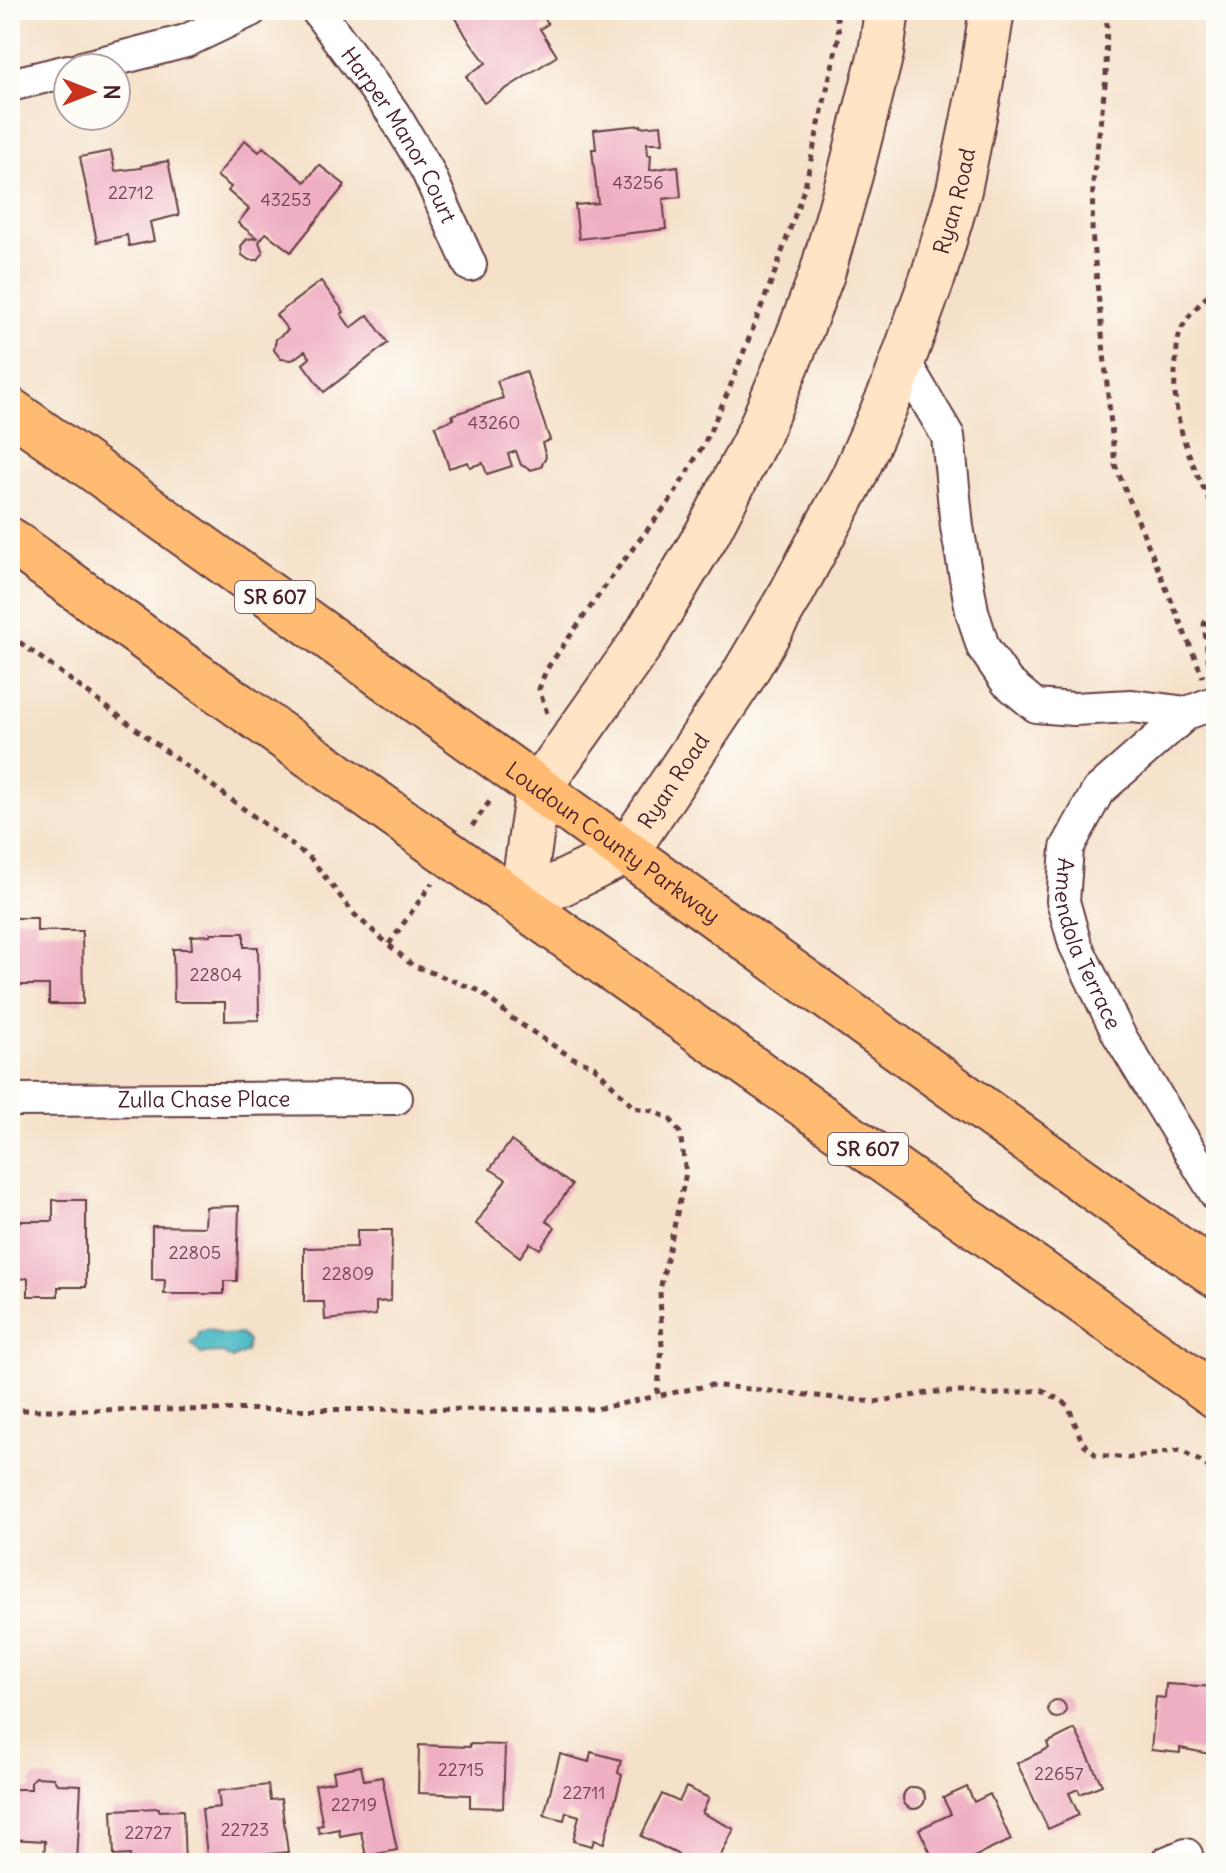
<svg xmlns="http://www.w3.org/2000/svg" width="1226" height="1873" viewBox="0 0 1226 1873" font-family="Delius,sans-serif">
  <rect width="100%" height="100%" fill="#fdfcf7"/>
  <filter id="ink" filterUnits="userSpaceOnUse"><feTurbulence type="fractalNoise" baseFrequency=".0125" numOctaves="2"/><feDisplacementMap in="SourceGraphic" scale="16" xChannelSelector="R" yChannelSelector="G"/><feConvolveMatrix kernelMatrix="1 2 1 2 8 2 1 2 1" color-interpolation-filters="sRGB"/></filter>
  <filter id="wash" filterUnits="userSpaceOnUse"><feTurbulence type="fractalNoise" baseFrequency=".006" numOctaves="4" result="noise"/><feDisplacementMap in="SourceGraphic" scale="32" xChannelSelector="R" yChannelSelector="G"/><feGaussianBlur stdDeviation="1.8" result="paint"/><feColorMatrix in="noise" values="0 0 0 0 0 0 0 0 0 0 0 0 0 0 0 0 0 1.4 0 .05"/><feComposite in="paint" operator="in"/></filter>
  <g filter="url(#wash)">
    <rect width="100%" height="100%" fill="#f5e1c9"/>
    <!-- water -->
    <path fill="#4cbac5" stroke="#4b6c78" stroke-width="2" d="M208,1329L222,1335L241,1334L248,1341L246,1352L232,1359L223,1353L201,1354L191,1343L198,1338L199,1333Z"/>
    <g id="blocks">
      <!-- building -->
      <g fill="#efafc2">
        <path d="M456,10H539L548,24L540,29L557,56L484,103L466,76L486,63L466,36L456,18L459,16Z"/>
        <path d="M641,125V127L661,125L663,143H647L648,155H651L650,170L678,166L681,197L663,199L666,229L579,239L575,205L598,203L592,149H596L594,130Z"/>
        <path d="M245,140L259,152L263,147L305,182L319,165L345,185L291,252L266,233L259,242L263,253L258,260H249L242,255L241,246L247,239L257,238L238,223L249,209L228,191L231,187L217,176Z"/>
        <path d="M111,151L115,171L142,168L141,166L168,161L179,215L150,222L154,241L129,246L127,235L97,242L80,157Z"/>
        <path d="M321,281L344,312L341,314L351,328L368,315L388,343L324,392L303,364L310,358L305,351L292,360L281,359L274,350L276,339L288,330L276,315Z"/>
        <path d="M526,371L550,440L542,443L546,457L541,467L531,470L521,465L516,451L508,454L512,466L487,474L483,463L470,467L468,462L449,468L435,426L454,419L452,415L503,398L497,381Z"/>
        <path d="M11,918H37V931H82L83,1004H49V985H10Z"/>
        <path d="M211,933H244V947H258L259,1020L225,1021V1002H174L173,949H192L191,936L211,935Z"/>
        <path d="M511,1141L572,1185L546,1221L555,1227L540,1249L530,1243L520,1257L476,1224L506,1179L490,1169Z"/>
        <path d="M53,1200H86V1287H58V1296H28V1278L10,1280V1224H19V1221H53Z"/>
        <path d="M239,1206L237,1281H224V1294H164L165,1280H152V1226L205,1227L206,1207Z"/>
        <path d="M357,1230H392L391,1301L376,1302V1315L325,1320L324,1302H304V1248L357,1247Z"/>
        <path d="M1166,1684L1216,1687V1751L1210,1750V1754L1180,1748V1753L1151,1750L1156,1697L1165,1698Z"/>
        <circle cx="1057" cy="1709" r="9"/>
        <path d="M1075,1729L1102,1785L1080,1794L1078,1789L1069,1793L1079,1815L1048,1829L1017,1763L1049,1748L1047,1743Z"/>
        <path d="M470,1744L505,1745L503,1808L470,1807V1795L418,1793L419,1745L470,1747Z"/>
        <path d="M591,1752L621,1760L618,1773L622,1775L604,1843L594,1840L592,1846L573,1841L579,1816L566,1812L564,1820L544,1815L560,1754L589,1762Z"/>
        <path d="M361,1766L364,1780L382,1777L397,1850L366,1856L361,1832L340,1836L339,1829L319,1833L317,1826L323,1825L315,1785L335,1781L333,1771Z"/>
        <path d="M35,1777L53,1778L57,1784L81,1785L77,1863H44L45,1841L10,1839V1789H31V1781Z"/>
        <path d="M268,1785L270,1800L281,1799L288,1852L225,1859L224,1854L207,1856L202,1809L220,1807L218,1791Z"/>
        <path d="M686,1787L709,1798L702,1813L734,1829L717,1863H687L681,1860L683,1857L641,1836L662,1794L679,1802Z"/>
        <path d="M967,1787L974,1802L990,1794L1011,1840L965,1861V1863H935L919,1829L951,1814L943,1798Z"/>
        <circle cx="914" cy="1798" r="11"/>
        <path d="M159,1808V1811L183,1810L185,1863H131L130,1855L114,1856L112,1810Z"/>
        <path d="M804,1859L825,1861V1863H803Z"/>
      </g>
    </g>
  </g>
  <g filter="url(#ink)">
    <use href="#blocks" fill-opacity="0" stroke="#643c43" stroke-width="2"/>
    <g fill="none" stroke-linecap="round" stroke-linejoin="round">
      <defs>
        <g id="street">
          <path id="s1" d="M317,10L393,113L427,170L470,265"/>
          <path d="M82,68L186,41L251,10"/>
          <path d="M10,85L68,71"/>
          <path id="s2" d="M903,360L948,436L957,527L972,611L983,647L1007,682L1036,706L1073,709L1132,706L1187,713L1098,791L1067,848L1063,901L1075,944L1119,1035L1216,1194"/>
          <path d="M1187,713L1216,702"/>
          <path id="s3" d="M10,1100L396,1098"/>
          <path d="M1166,1863L1186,1855"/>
        </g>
        <g id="secondary">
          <path id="s4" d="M521,903L626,852L740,681L790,596L853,478L893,388L934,274L959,190L980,87L992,10"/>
          <path d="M521,903L538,789L642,642L707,534L757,437L793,350L822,274L850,175L881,53L887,10"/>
        </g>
        <g id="primary">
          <path id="s5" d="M10,410C414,695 812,990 1216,1275"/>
          <path d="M10,540L165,653L1216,1396"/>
        </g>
      </defs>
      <!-- street casing -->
      <use href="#street" stroke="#643c43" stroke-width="36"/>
      <!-- secondary casing -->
      <use href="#secondary" stroke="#643c43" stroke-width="48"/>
      <!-- primary casing -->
      <use href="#primary" stroke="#643c43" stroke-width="48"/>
      <!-- path -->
      <g stroke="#643c43" stroke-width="5" stroke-dasharray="6 6" stroke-linecap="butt">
        <path d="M1107,10L1106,77L1093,182L1092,232L1115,465L1203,677"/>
        <path d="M1216,287C1204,300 1188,314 1181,330C1177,339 1177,351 1176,361C1169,422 1192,462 1216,515"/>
        <path d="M10,635L311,859L355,915L412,965L480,991L513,1019L571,1057L594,1066L634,1108L653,1111L670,1119L680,1133L686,1173L660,1290L662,1349L657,1396L711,1385L875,1402L934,1392H967L987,1395L1042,1390L1068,1405L1082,1442L1096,1455L1128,1458L1180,1450L1205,1464L1216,1476"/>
        <path d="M1210,674L1204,624L1216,604"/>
        <path d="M547,713L539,689L546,670L618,568L672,498L705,442L728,392L775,272L805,186L839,36L837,18L831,10"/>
        <path d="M472,826L492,798"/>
        <path d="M389,944L432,883"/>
        <path d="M10,1410L596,1409L657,1396"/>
      </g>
      <!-- street -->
      <use href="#street" stroke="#fff" stroke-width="32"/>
      <!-- secondary -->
      <use href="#secondary" stroke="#ffe4c6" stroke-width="44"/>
      <!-- primary -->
      <use href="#primary" stroke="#febb71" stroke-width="44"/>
    </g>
  </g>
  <g text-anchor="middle" stroke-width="7" stroke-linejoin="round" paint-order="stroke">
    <!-- number labels -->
    <g font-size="18" fill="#734351">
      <text x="638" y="189">43256</text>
      <text x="131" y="199">22712</text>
      <text x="286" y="206">43253</text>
      <text x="494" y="429">43260</text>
      <text x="216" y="981">22804</text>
      <text x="195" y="1259">22805</text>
      <text x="348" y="1280">22809</text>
      <text x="461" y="1776">22715</text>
      <text x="1059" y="1780">22657</text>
      <text x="584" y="1799">22711</text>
      <text x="354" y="1811">22719</text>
      <text x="245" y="1836">22723</text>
      <text x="148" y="1839">22727</text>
    </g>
    <!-- shield labels -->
    <g fill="#fdfcf7" stroke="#806168" stroke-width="2">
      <rect x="235" y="581" width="80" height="32" rx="6"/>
      <rect x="828" y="1133" width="80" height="32" rx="6"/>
    </g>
    <g font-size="20" font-weight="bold" fill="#4a1f2b">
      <text x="275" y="604">SR 607</text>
      <text x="868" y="1156">SR 607</text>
    </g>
    <!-- street labels -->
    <g font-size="22" fill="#4a1f2b" stroke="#fdfcf7">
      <text dy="8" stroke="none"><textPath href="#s1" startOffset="150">Harper Manor Court</textPath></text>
      <text dy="8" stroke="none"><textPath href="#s4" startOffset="850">Ryan Road</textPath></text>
      <text dy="8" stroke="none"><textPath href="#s4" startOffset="202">Ryan Road</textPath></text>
      <text dy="8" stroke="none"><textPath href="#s5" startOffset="742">Loudoun County Parkway</textPath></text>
      <text dy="8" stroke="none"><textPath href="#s2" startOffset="818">Amendola Terrace</textPath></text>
      <text dy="8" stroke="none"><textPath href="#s3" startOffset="194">Zulla Chase Place</textPath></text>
    </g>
  </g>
  <!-- margin -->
  <rect width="1226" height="1873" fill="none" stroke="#fdfcf7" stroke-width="40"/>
  <!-- north arrow -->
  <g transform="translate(92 92) rotate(90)"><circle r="38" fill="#fdfcf7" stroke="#b5a4a5" stroke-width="2"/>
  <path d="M0-6L14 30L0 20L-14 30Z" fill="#c8321e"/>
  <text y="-12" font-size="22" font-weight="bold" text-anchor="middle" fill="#4a1f2b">N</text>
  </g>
</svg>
